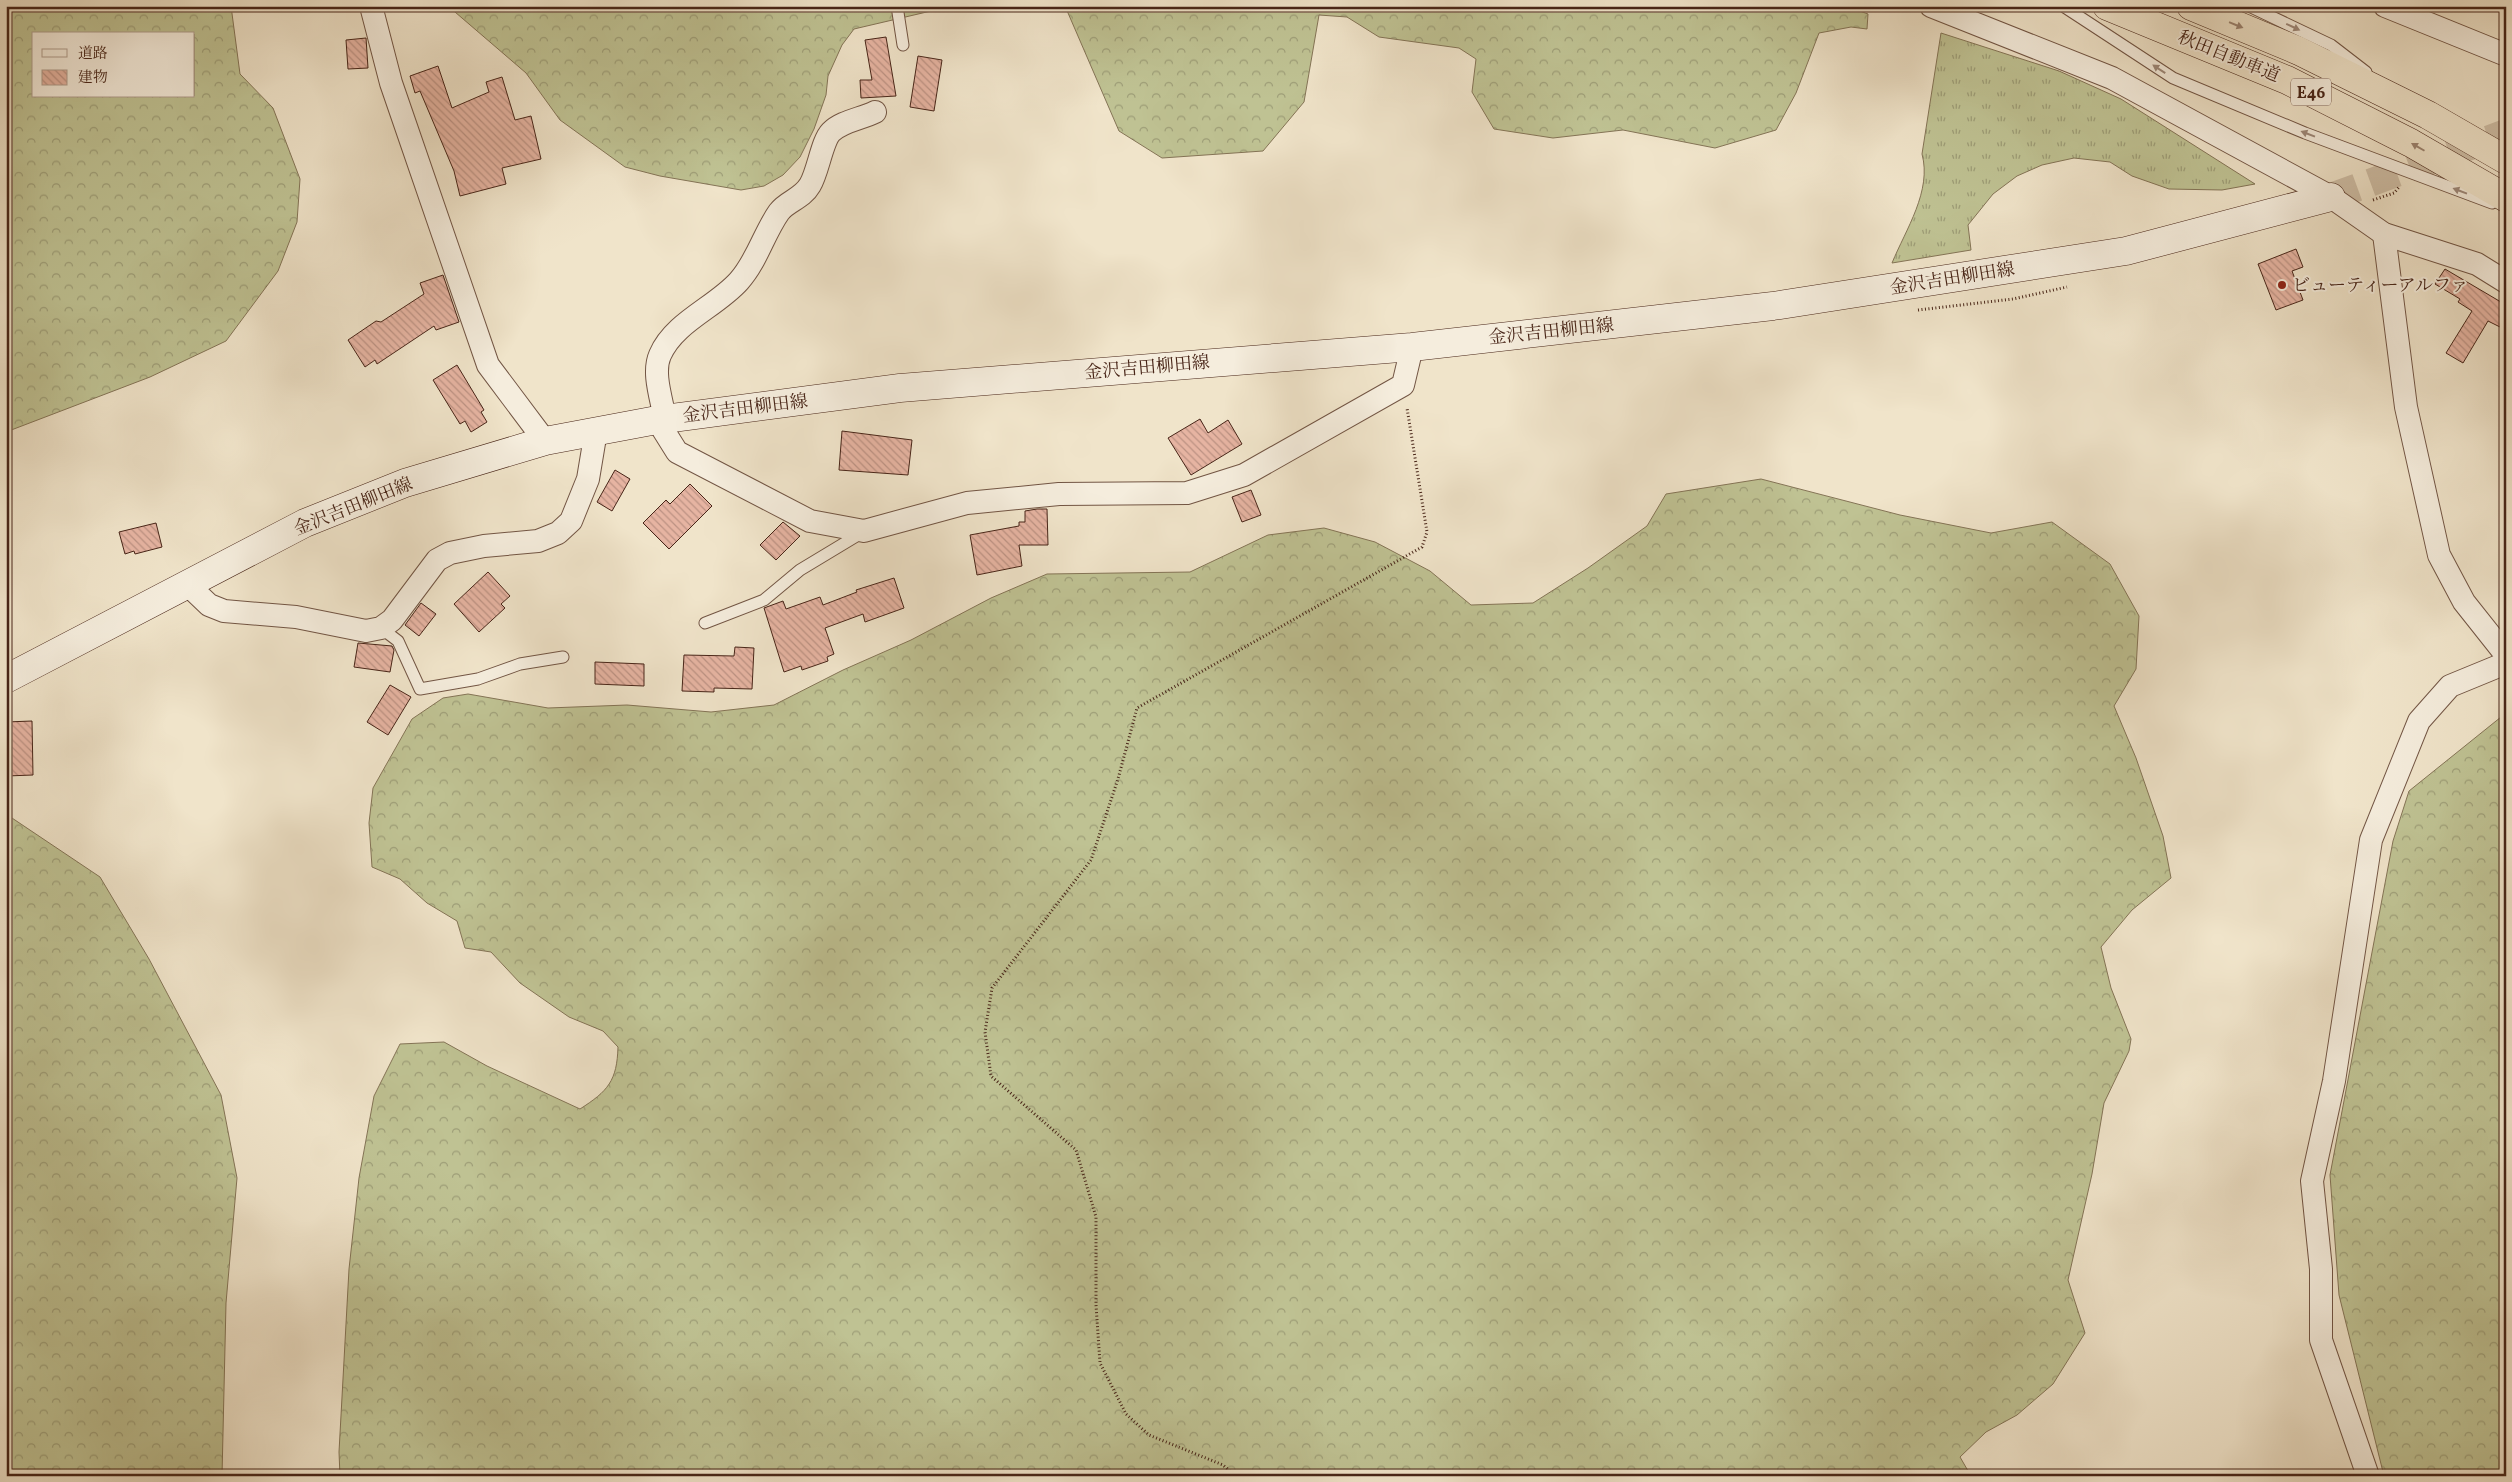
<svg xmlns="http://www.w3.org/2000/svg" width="2512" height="1482" viewBox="0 0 2512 1482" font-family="Vollkorn,'Noto Serif JP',serif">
  <defs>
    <pattern id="grass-tufts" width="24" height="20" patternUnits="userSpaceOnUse" patternTransform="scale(1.25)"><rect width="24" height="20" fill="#bfc293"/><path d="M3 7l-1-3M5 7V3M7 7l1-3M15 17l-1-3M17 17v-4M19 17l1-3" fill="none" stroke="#9d9d77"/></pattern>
    <pattern id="forest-crowns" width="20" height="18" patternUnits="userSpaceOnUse" patternTransform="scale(1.25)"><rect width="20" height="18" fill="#bfc293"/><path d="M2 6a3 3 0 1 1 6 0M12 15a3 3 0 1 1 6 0" fill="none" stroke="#9d9d77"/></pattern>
    <pattern id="building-back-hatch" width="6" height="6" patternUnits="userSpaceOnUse" patternTransform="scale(1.25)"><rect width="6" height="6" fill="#e6b4a2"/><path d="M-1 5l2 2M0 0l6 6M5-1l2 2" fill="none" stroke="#bc9283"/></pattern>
  </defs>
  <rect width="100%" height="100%" fill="#f0e4ca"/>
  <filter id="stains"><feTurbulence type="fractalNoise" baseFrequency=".004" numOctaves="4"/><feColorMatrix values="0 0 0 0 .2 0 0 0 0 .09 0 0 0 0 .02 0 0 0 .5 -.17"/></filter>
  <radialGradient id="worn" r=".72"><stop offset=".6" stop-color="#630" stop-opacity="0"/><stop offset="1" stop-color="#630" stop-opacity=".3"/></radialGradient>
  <!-- grass -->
  <path fill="url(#grass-tufts)" stroke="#847456" d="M1941,33L2059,71L2121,99L2255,184L2222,190L2169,189L2132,176L2110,162L2074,158L2042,165L2017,176L1993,194L1968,225L1971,250L1892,263C1906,229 1932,191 1922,154Z"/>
  <!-- forest -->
  <g fill="url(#forest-crowns)" stroke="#847456" fill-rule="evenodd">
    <path d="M6,6H231L240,74L273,108L300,179L297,222L278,271L226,341L150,377L6,432ZM34,34H194V96H34Z"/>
    <path d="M448,6H940L931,11L854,29L842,45L828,76L826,95L814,129L800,157L783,175L764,186L741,190L660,176L625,167L560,120L526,73Z"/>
    <path d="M1065,6H1846L1868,14L1867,29L1851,27L1819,33L1796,93L1776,130L1715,148L1623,130L1553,138L1494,129L1472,92L1476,59L1459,48L1379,37L1347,17L1319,15L1304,102L1263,151L1162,158L1119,131Z"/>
    <path d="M1761,479L1900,515L1991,533L2052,522L2110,564L2139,616L2136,669L2114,706L2136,758L2163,836L2171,878L2132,910L2101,947L2111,988L2131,1039L2129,1051L2104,1103L2092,1174L2068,1280L2085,1333L2053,1384L2017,1415L1986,1432L1960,1457L1971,1476H340L339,1452L349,1269L359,1178L374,1096L400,1044L444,1042L487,1066L580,1109C608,1091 617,1081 618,1047L603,1031L569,1017L520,983L491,952L465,948L457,921L427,903L400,879L372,867L369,823L373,788L412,719L443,698L468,694L548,708L627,705L711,712L774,705L843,670L911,640L991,598L1047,574L1190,572L1268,535L1324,528L1375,542L1430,571L1471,605L1533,603L1588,568L1647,526L1666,494Z"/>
    <path d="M2506,713V1476H2384L2339,1295L2330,1175L2393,841L2409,791Z"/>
    <path d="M6,814L100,877L149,959L221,1095L237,1178L226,1303L222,1476H6Z"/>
  </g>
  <!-- building -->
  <g fill="url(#building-back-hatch)" stroke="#482518">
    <path d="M886,37L896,96L861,98L860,80H872L865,40Z"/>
    <path d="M366,38L368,68L348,69L346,40Z"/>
    <path d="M918,56L942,60L934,111L910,107Z"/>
    <path d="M438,66L452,108L489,92L486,82L502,77L515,120L531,116L541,159L502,168L506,184L460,196L454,171L420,91L415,93L410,76Z"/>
    <path d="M2296,249L2303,267L2292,271L2303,300L2276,310L2258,264Z"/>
    <path d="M2445,269L2506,305V330L2488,321L2463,363L2446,353L2472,311L2458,302L2460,299L2435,284Z"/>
    <path d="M443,275L459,322L436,330L434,326L377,364L375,360L365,367L348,340L376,321L381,322L424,294L420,283Z"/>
    <path d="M457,365L484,410L481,412L487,422L471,432L465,421L460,424L433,380Z"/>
    <path d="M1200,419L1208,433L1228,420L1242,444L1191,475L1168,438Z"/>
    <path d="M842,431L912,440L908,475L839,470Z"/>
    <path d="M615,470L630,479L612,511L597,502Z"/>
    <path d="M690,484L712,506L669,549L643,523L666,500L670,504Z"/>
    <path d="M1251,490L1261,515L1242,522L1232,497Z"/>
    <path d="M1037,509H1047L1048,545H1019L1022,566L977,575L970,535L1019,526V522H1025V511Z"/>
    <path d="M783,522L800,536L776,560L760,545Z"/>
    <path d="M156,523L162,547L135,554L134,551L125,554L119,532Z"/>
    <path d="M488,572L510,596L501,604L505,608L479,632L454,604Z"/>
    <path d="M894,578L904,608L865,622L863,614L825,628L834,654L827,657L828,661L802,670L801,666L784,672L764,608L783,601L786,609L820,597L823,605L857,592L856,590Z"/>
    <path d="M421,603L436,614L419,636L405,625Z"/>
    <path d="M358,643L392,646L394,650L390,672L354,667Z"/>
    <path d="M735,647L754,648L752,689L714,688V692L682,691L684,655L734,656Z"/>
    <path d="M595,662L644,664V686L595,684Z"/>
    <path d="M390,685L411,697L388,735L367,722Z"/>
    <path d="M32,721L33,775L6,776V722Z"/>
  </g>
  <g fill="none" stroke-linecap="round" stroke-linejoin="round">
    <!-- secondary-tunnel -->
    <path stroke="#cebea6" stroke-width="28" stroke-dasharray="28 14" stroke-linecap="butt" d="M2331,197L2506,133"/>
    <defs>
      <g id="service">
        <path d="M897,6L903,45"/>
        <path d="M2063,6L2173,78L2305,133L2492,203"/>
        <path d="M2249,6L2331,45L2366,72"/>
        <path d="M705,623L764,600L800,570L863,532"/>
        <path d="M381,628L398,641L420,689L478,679L520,664L563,657"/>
      </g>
      <g id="minor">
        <path d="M371,6L391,83L488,365L545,441"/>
        <path d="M1931,6L2112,78L2331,197L2384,234L2477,264L2506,282"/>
        <path d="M2385,6L2506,55"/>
        <path d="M2384,234L2406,407L2439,555L2464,602L2506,655"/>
        <path d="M665,419C662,400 652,373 660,355C674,322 716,307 739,281C757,261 764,233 779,212C787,201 802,199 810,185C818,172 822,141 831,132C842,121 861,119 875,112"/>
        <path d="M657,420L677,452L810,521L864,531L967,503L1059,494L1187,493L1244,475L1403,385L1412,347"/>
        <path d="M187,584L209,605L224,611L296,617L366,631L381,628L392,620L437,560L450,553L484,546L538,541L558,533L571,521L588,479L596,431"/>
        <path d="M2368,1476L2321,1340V1269L2312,1181L2334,1081L2371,840L2419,721L2450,686L2506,663"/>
      </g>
      <path id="secondary" d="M6,679L305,523L405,483L545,441L657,420L900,388L1412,347L1773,306L2126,251L2331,197"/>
      <g id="motorway">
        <path d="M2107,6L2287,80L2411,143L2506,198"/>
        <path d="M2191,6L2299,51L2428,115L2506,160"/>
      </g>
    </defs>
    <!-- service casing -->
    <use href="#service" stroke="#725544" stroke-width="13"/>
    <!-- minor casing -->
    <use href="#minor" stroke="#725544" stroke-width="24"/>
    <!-- secondary casing -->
    <use href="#secondary" stroke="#482518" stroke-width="29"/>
    <!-- motorway casing -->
    <use href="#motorway" stroke="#482518" stroke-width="29"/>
    <!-- path -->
    <g stroke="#482518" stroke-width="3" stroke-dasharray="1 2.5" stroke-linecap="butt">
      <path d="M2373,200L2394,193L2400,186"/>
      <path d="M1918,310L2013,299L2067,287"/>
      <path d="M1235,1476L1223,1465L1149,1435L1126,1414L1100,1363L1096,1305V1217L1076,1150L991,1076L985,1032L992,988L1091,860L1118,779L1137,708L1422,547L1427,532L1407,408"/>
    </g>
    <!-- service -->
    <use href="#service" stroke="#f5eddd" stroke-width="11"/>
    <!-- minor -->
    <use href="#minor" stroke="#f5eddd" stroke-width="22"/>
    <!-- secondary -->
    <use href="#secondary" stroke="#f5eddd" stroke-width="28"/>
    <!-- motorway -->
    <use href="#motorway" stroke="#f0e4ca" stroke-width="28"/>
  </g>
  <!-- one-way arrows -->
  <defs><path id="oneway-solid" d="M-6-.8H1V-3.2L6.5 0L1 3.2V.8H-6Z" transform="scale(1.25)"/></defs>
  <g fill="#9c8471">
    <use href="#oneway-solid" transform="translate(2236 25) rotate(22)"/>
    <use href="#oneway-solid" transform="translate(2418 147) rotate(-150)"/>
  </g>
  <g fill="#9e897a">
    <use href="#oneway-solid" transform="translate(2293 27) rotate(25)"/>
    <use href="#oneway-solid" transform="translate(2159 69) rotate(-147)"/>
    <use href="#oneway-solid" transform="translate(2308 134) rotate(-159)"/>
    <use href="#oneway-solid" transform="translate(2460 191) rotate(-159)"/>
  </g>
  <!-- markers -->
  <circle fill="#8f2418" stroke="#f5eddd" stroke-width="2" cx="2282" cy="285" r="5"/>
  <g text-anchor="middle" stroke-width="4" stroke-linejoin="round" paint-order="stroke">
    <!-- shield labels -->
    <rect fill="#f5eddd" stroke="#7c6153" stroke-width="1" x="2291" y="78.5" width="40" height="27" rx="4"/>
    <g font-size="16" font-weight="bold" fill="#482518">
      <text x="2311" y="98">E46</text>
    </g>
    <!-- street labels -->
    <g font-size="18" fill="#482518" stroke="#f5eddd">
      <text transform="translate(2229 56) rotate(22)" y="6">秋田自動車道</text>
      <text transform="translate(1952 278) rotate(-9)" y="6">金沢吉田柳田線</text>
      <text transform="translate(1551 331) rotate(-6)" y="6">金沢吉田柳田線</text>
      <text transform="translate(1147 367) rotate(-5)" y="6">金沢吉田柳田線</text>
      <text transform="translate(745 408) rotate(-7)" y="6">金沢吉田柳田線</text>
      <text transform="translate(353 506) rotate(-22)" y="6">金沢吉田柳田線</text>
    </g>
    <!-- poi labels -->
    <g font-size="18" fill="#482518" stroke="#f5eddd" text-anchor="start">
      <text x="2292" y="291">ビューティーアルファ</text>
    </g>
  </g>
  <!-- margin -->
  <rect width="2512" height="1482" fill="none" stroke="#f0e4ca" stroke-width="25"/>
  <rect x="8" y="8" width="2497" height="1467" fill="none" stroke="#482518" stroke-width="2.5"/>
  <rect x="12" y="12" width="2487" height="1457" fill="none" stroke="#482518"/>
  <!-- legend -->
  <rect x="32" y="32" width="162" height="65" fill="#f5eddd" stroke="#b09d8e"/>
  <rect x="42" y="49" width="25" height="8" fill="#f5eddd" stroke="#b09d8e"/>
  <text x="78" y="58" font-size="15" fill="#482518">道路</text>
  <rect x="42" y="70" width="25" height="15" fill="url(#building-back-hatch)" stroke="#b09d8e"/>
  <text x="78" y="82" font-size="15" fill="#482518">建物</text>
  <rect width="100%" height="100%" filter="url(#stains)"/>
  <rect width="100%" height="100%" fill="url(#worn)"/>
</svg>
